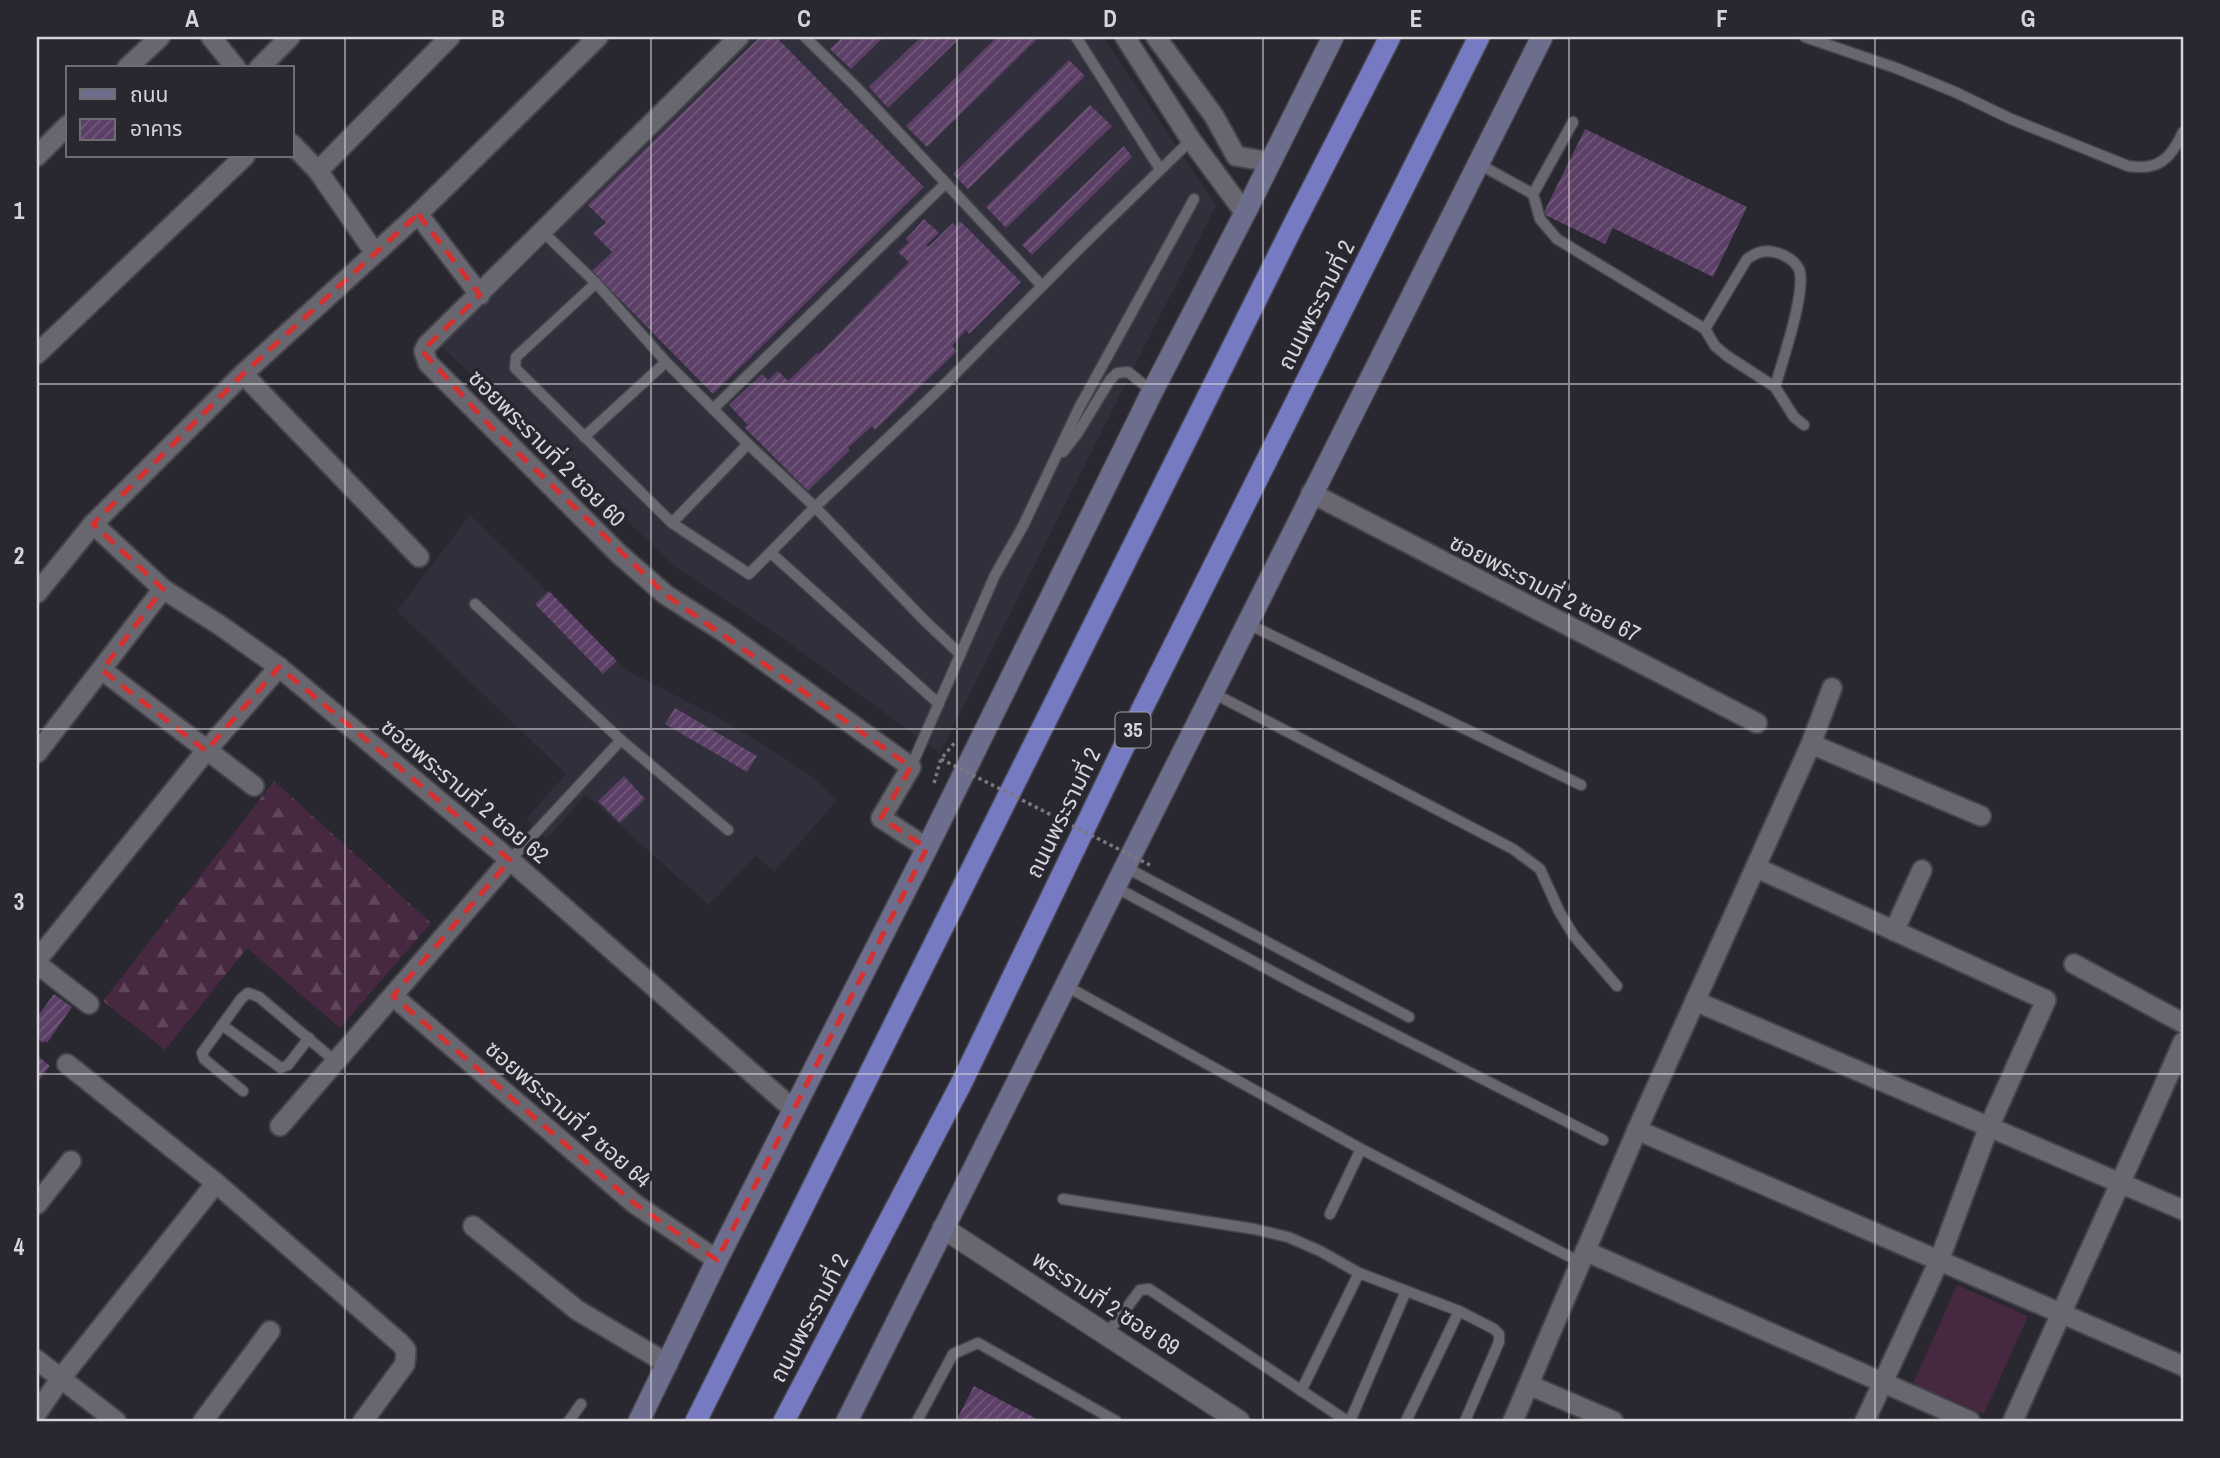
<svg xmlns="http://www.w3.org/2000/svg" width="2220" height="1458" viewBox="0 0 2220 1458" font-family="'Archivo Narrow','Noto Sans Thai',sans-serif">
  <defs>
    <pattern id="forest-firs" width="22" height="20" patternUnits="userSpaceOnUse" patternTransform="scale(1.75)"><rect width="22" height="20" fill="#462841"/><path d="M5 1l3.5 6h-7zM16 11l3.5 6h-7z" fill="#60465c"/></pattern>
    <pattern id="building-hatch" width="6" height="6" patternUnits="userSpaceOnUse" patternTransform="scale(1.75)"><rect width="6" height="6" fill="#5b3f66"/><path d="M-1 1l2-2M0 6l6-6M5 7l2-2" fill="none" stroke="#725a7b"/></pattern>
  </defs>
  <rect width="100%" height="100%" fill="#29272f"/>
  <!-- built -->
  <g fill="#322f3c">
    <path d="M752,37H1103L1216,205L940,753L774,632L677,568L441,346L537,254Z"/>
    <path d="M470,515L627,671L716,716L789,761L817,781L837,800L774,872L756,856L709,905L586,795L546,840L526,819L566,774L397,611Z"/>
  </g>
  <!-- forest -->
  <path fill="url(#forest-firs)" d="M274,781L431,923L340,1028L247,948L165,1050L103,1001Z"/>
  <!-- pitch -->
  <path fill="#462841" d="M1957,1285L2028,1316L1984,1414L1913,1384Z"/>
  <!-- building -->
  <g fill="url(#building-hatch)">
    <path d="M760,37H776L924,187L713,394L592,271L612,252L593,233L606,223L588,205Z"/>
    <path d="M843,37H884L851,69L830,49Z"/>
    <path d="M921,37H961L888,108L869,87Z"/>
    <path d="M997,37H1039L927,147L906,126Z"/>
    <path d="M1069,60L1085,76L968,189L953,174Z"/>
    <path d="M1090,105L1112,126L1006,228L986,207Z"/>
    <path d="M1585,129L1747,207L1713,277L1613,228L1605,244L1543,214Z"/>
    <path d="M1124,146L1132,157L1032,255L1022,245Z"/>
    <path d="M924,219L939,233L926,245L928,247L953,223L955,226L960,221L1021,282L969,334L966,330L952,346L957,351L875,430L872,426L848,448L850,450L808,491L744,427L748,425L729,405L762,374L768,380L778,371L788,381L817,353L819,354L909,262L898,252L909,242L906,239Z"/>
    <path d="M549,591L617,661L603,674L535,604Z"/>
    <path d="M675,708L757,756L747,772L665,724Z"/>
    <path d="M624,776L645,799L620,823L598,801Z"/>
    <path d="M54,994L72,1007L47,1043L45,1041L43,1043L37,1037V1017Z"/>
    <path d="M37,1055L50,1066L37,1083Z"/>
    <path d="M974,1386L1041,1421H956Z"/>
  </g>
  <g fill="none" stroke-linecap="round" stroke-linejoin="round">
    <defs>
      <g id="service">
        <path d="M805,37L857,88L1042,286"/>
        <path d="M1076,37L1160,169"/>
        <path d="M1805,37L1896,68L1955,92L2011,119L2128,166C2158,171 2171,159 2183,132"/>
        <path d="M1477,163L1533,194L1540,219L1557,239L1705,329L1715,346L1727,356L1775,387L1794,417L1804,425"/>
        <path d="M1533,194L1573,122"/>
        <path d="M542,231L596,283L666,362L748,444L815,507L925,621L960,654"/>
        <path d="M596,283L516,357L515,368L672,523L749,574L815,507L946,383L1078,250L1191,140"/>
        <path d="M1705,329L1747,259C1757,252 1765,249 1778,253C1785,255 1795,261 1799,269C1807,290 1782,362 1775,387"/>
        <path d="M713,409L946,183"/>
        <path d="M584,437L666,362"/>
        <path d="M1063,452L1077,434L1110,380L1117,373L1128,372L1152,391"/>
        <path d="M672,523L748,444"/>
        <path d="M771,553L939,704"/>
        <path d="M475,604L621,740L728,830"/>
        <path d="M1246,623L1581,785"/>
        <path d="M1211,692L1513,849L1540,869L1559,911L1574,936L1617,986"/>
        <path d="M911,767L995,575L1023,526L1079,408L1194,199"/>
        <path d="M510,860L621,740"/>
        <path d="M1125,867L1409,1017"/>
        <path d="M1115,887L1303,988L1603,1140"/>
        <path d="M1066,986L1361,1149L1580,1262"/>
        <path d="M222,1025L281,1068L288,1065L309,1038"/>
        <path d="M243,1091L204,1059L202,1053L241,999L248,993L259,997L335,1061"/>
        <path d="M1063,1199L1254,1229L1288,1237L1320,1251L1359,1273L1459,1311L1494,1329L1499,1334V1342L1465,1421"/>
        <path d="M1330,1214L1361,1149"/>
        <path d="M1107,1334L1140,1290L1149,1289L1347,1421"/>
        <path d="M1301,1391L1359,1273"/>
        <path d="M569,1421L581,1404"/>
        <path d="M917,1421L953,1354L978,1343L1116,1421"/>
        <path d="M1350,1421L1406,1291"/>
        <path d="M1406,1421L1459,1311"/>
      </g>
      <g id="minor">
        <path d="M211,37L236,68"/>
        <path d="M739,37L427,345L424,351L428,363L620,555L666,595L724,632L911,767L881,818L927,848"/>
        <path d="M1125,37L1191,140L1245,213"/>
        <path d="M1156,37L1214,116L1236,156L1270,162"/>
        <path d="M127,68L160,37"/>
        <path d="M259,68L290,37"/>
        <path d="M292,144L318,171L375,253"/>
        <path d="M37,156L68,125"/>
        <path d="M318,171L450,37"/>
        <path d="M418,214L480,295"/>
        <path d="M37,354L245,156"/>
        <path d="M243,374L419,557"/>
        <path d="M1311,493L1757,723"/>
        <path d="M93,524L163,589L221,626L279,667L510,860L794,1110"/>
        <path d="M37,593L93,524L243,374L418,214L598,37"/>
        <path d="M102,670L254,786"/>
        <path d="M1811,744L1981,816"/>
        <path d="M37,753L163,589"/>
        <path d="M1757,868L2046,1000L1988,1129L1939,1261L1865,1421"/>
        <path d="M1894,931L1922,870"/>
        <path d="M37,960L206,751L279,667"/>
        <path d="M37,964L89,1004"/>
        <path d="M2074,964L2183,1023"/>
        <path d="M393,996L635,1204L717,1260"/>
        <path d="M1695,1001L2183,1210"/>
        <path d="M67,1064L216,1183L400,1343L406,1350L405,1364L363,1421"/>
        <path d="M280,1126L510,860"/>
        <path d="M1637,1130L2183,1366"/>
        <path d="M37,1204L71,1161"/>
        <path d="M473,1226L577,1310L668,1364"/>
        <path d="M1585,1251L1970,1421"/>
        <path d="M37,1360L116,1421"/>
        <path d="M1529,1385L1613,1421"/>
        <path d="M37,1413L61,1378L216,1183"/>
        <path d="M203,1421L270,1331"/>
        <path d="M1513,1421L1637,1130L1811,744L1832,688"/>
        <path d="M2013,1421C2069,1294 2128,1169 2183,1042"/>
      </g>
      <path id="tertiary" d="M943,1228L1239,1421"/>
      <g id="secondary">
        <path d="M639,1421L717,1260L927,848L1152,392L1245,213L1333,37"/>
        <path d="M847,1421L1542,37"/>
      </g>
      <g id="trunk">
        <path d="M696,1421L1293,226L1390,37"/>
        <path d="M784,1421L961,1084L1143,707L1479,37"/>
      </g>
    </defs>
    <!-- service casing -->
    <use href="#service" stroke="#45434a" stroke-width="13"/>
    <!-- minor casing -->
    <use href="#minor" stroke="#45434a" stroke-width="23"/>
    <!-- tertiary casing -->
    <use href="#tertiary" stroke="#45434a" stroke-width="24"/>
    <!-- secondary casing -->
    <use href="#secondary" stroke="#45434a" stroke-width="24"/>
    <!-- trunk casing -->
    <use href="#trunk" stroke="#45434a" stroke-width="24"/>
    <!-- path -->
    <path stroke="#7a787f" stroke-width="3.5" stroke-dasharray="3.5 3.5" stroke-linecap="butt" d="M934,783L941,759L956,741"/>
    <!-- service -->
    <use href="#service" stroke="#68666f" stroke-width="10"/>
    <!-- minor -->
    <use href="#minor" stroke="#68666f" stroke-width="19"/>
    <!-- tertiary -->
    <use href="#tertiary" stroke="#68666f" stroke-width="21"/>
    <!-- secondary -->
    <use href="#secondary" stroke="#6d6e8e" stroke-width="21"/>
    <!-- trunk -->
    <use href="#trunk" stroke="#757ac2" stroke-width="21"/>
    <!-- path-bridge -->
    <path stroke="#7a787f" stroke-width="3.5" stroke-dasharray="3.5 3.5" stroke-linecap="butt" d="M941,759L1150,865"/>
  </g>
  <!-- marked area -->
  <path fill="none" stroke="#d63131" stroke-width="5" stroke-dasharray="14 9" stroke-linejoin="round" d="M418,214L480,295L422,351L490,426L666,595L911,767L881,818L927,848L717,1260L635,1204L393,996L510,860L279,667L206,751L102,670L163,589L93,524L243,374Z"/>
  <!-- grid -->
  <path fill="none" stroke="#d6d5da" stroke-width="2" stroke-opacity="0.55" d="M345,37V1421M651,37V1421M957,37V1421M1263,37V1421M1569,37V1421M1875,37V1421M37,384H2183M37,729H2183M37,1074H2183"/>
  <g text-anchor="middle" stroke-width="7" stroke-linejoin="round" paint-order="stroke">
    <!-- shield labels -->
    <rect fill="#29272f" stroke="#a2a1a7" stroke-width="2" x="1115.5" y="712.5" width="35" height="35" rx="5"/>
    <g font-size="21" font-weight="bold" fill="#d6d5da">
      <text x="1133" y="737">35</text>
    </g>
    <!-- street labels -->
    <g font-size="23" fill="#d6d5da" stroke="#29272f">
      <text transform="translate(1316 305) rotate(-63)" y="8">ถนนพระรามที่ 2</text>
      <text transform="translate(547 448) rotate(45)" y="8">ซอยพระรามที่ 2 ซอย 60</text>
      <text transform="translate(1545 588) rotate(27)" y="8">ซอยพระรามที่ 2 ซอย 67</text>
      <text transform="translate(465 791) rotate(40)" y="8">ซอยพระรามที่ 2 ซอย 62</text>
      <text transform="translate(1063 813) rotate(-64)" y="8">ถนนพระรามที่ 2</text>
      <text transform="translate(568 1114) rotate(41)" y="8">ซอยพระรามที่ 2 ซอย 64</text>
      <text transform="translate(1106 1303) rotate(33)" y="8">พระรามที่ 2 ซอย 69</text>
      <text transform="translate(809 1318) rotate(-62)" y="8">ถนนพระรามที่ 2</text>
    </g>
  </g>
  <!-- border -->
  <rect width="2220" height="1458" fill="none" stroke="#29272f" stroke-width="77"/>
  <!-- legend -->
  <rect x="66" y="66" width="228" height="91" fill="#29272f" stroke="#6e6d73" stroke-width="2"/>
  <rect x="80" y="89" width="35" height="10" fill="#6d6e8e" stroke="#6e6d73" stroke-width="2"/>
  <text x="130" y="102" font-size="21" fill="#d6d5da">ถนน</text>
  <rect x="80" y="119" width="35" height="21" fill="url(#building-hatch)" stroke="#6e6d73" stroke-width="2"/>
  <text x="130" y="136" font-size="21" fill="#d6d5da">อาคาร</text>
  <rect x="38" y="38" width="2144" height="1382" fill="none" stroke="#d6d5da" stroke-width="2.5"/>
  <g font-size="23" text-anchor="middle" font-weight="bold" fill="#d6d5da">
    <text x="192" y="27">A</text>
    <text x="498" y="27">B</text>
    <text x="804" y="27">C</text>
    <text x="1110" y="27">D</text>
    <text x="1416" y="27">E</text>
    <text x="1722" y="27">F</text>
    <text x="2028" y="27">G</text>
    <text x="19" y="219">1</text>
    <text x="19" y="564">2</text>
    <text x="19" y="910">3</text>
    <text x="19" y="1255">4</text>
  </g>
</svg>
